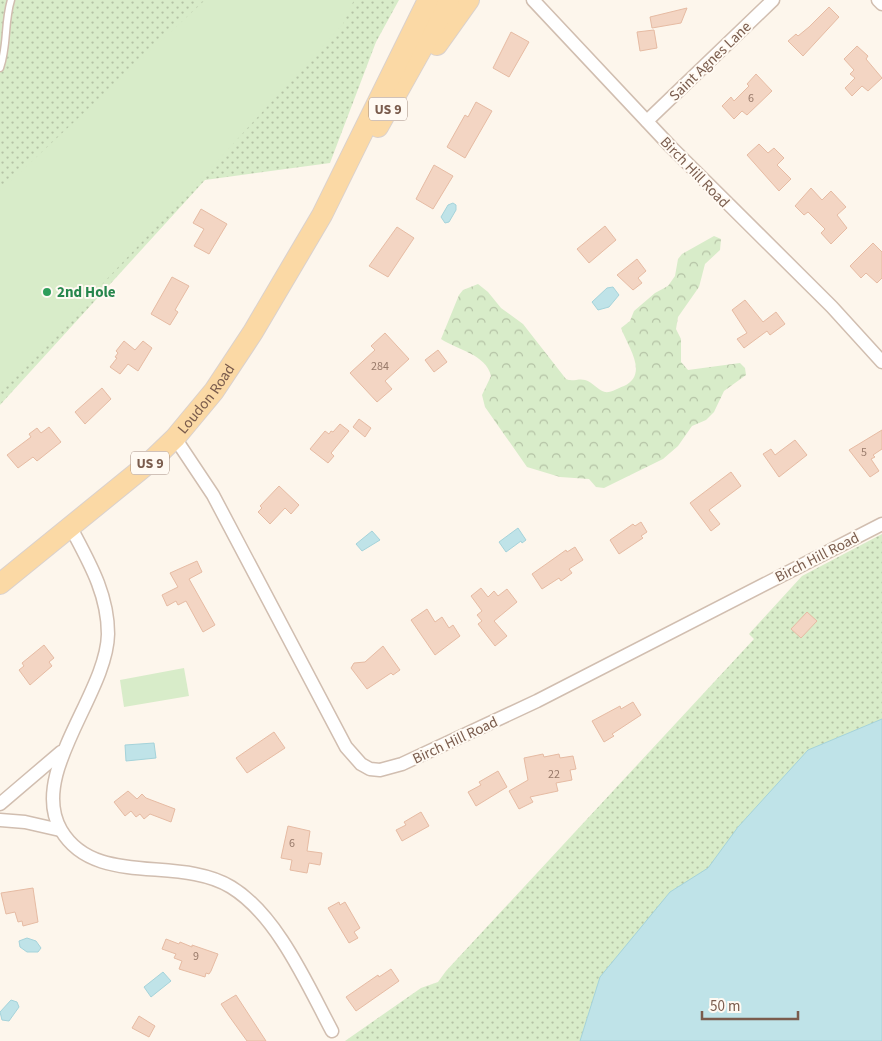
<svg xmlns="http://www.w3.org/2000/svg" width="882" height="1041" viewBox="0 0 882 1041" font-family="'Source Sans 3',sans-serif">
  <defs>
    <pattern id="grass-dots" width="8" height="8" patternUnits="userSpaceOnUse" patternTransform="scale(1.25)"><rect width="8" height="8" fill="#d8ecc9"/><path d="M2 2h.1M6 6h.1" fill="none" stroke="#b4c2a5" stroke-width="1.8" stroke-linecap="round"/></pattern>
    <pattern id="forest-crowns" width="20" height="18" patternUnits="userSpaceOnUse" patternTransform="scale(1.25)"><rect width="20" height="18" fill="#d8ecc9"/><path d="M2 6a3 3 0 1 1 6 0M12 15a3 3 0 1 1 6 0" fill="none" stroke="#b4c2a5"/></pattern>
  </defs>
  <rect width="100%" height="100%" fill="#fdf6ec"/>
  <!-- grass -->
  <g fill="url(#grass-dots)">
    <path d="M0,0H399L376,42L330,163L205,180L0,405Z"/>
    <path d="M882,534V1041H345L421,988L438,982L446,971L754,639L749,634L802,576Z"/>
  </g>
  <!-- forest -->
  <path fill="url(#forest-crowns)" d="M714,236L721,239L720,250L705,264L699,287L678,317L676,329L681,339V362L688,370L740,363L745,368L746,375L724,391L714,412L706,420L692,426L678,446L663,459L604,488L596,487L589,479L560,477L527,467L485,407L482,395L491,376C486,354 457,350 441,339L459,295L463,290L478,284L488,292L501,308L523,324L566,379C572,382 579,378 585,380C593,382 597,390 605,392C611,393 618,388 624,386C649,374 628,347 621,328L630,321L634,311L655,293L668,286L675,276L678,259L682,254Z"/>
  <!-- garden -->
  <g fill="#d8ecc9">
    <path d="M205,0H354L343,24L199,181L0,393V191Z"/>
    <path d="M184,668L189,696L124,707L120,680Z"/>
  </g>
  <!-- water -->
  <g fill="#bfe3e8" stroke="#a5d3da">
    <path d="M453,203L456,205V210L449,222L445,223L441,217L448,205Z"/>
    <path d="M613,287L619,295L609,307L598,310L592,302L607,288Z"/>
    <path d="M518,528L526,540L522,543L521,541L506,552L499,542Z"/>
    <path d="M372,531L380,540L362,551L356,544Z"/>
    <path d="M882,719V1041H580L600,977L670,892L708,868L738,827L808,750Z"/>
    <path d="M154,743L156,758L126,761L125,745Z"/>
    <path d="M27,938L36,941L41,948L38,952H27L20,947L19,941Z"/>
    <path d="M163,972L171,981L151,997L144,987Z"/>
    <path d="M11,1000L17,1002L19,1007L9,1021L2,1020L0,1012Z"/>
  </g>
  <!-- building -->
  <g fill="#f3d5c3" stroke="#e6bba3">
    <path d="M829,7L839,17L803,56L788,41L796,34L798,36L809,27Z"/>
    <path d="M687,8L681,23L652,28L650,17Z"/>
    <path d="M654,30L657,48L640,51L637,32Z"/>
    <path d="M511,32L529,42L509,77L493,68Z"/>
    <path d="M857,46L868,56L866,59L882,78L868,91L862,86L852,96L845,88L855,78L850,74L854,70L844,59Z"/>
    <path d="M756,74L772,91L747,115L742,111L734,119L722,106L731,97L734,101L749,86L747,84Z"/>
    <path d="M476,102L492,111L465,158L447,147L465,115L468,117Z"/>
    <path d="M759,144L768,153L774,148L784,158L777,165L791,179L779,191L747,155Z"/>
    <path d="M434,165L453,176L433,209L416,199Z"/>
    <path d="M811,188L822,200L831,191L846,207L837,215L847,228L831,244L821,233L825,229L808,212L804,215L795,206Z"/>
    <path d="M201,209L227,224L209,254L194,246L204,229L193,223Z"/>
    <path d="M605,226L616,240L589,263L577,249Z"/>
    <path d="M397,227L414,238L388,277L369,266Z"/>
    <path d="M873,243L882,252V278L877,283L866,273L861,278L850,266Z"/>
    <path d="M637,259L646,271L638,278L642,283L633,290L617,275Z"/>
    <path d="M172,277L189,286L175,310L178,312L170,325L151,314Z"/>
    <path d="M745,300L763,322L776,312L785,324L770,335L767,331L744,348L737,339L747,333L732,310Z"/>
    <path d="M385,333L409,359L385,381L392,389L377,402L350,373L375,350L371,346Z"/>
    <path d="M124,341L135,350L143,341L152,348L138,371L128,364L120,374L110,367L117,358L115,357L118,353L116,351Z"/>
    <path d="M438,350L447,362L434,372L425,360Z"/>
    <path d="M102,388L111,399L85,424L75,412Z"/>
    <path d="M359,419L371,428L365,437L353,427Z"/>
    <path d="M340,424L349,431L331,453L334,456L328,463L310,449L325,431L329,434L331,431L333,432Z"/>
    <path d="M49,427L61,442L37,461L33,457L18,468L7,455L31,437L29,434L37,428L41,433Z"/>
    <path d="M882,430V449L873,455L875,457L871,459L879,471L870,477L849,450Z"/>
    <path d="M795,440L807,455L779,477L763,454L771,449L775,455Z"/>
    <path d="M731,472L741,486L709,510L720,524L711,531L690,503Z"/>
    <path d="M279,486L299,505L291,514L285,508L270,524L258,512L262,508L260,506Z"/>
    <path d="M641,522L647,532L641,536L643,538L619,554L610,540L633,524L635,526Z"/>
    <path d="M575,547L583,560L569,569L572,573L561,581L559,578L542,589L532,574L566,550L567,552Z"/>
    <path d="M197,561L202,572L189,579L215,625L203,632L186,601L178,605L176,601L167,606L162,595L178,587L170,573Z"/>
    <path d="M481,588L488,597L494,591L498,596L507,589L517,602L494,621L507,636L495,646L478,624L482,621L477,615L482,611L471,596Z"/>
    <path d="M427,609L435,622L442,617L449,628L453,625L460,636L435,655L411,620Z"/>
    <path d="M807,612L817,621L801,638L791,629Z"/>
    <path d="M44,645L54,658L49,662L52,666L30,685L19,670L24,666L22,663Z"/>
    <path d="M383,646L400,670L393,675L391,673L367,689L351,668L354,663L365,662Z"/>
    <path d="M633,702L641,715L612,734L614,736L604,742L592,721L620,706L621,709Z"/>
    <path d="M274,732L285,748L247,773L236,758Z"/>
    <path d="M543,754L544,757L559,754L560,758L573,756L576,769L570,770L572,780L556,783L558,791L530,797L533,802L519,809L509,791L528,780L524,758Z"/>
    <path d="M498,771L507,787L476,806L468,792L481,785L479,782Z"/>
    <path d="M128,791L137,799L142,794L146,798L175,809L171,822L150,814L144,819L140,814L136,817L131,811L125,816L114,802Z"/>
    <path d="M421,812L429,826L402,841L396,830L406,825L404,822Z"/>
    <path d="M288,826L310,831L307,851L322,853L320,865L309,863L307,873L290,870L292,860L281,858Z"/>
    <path d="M33,888L38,922L23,926L22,921L18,922L15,912L6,914L1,893Z"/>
    <path d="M339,902L340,905L345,902L360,928L354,932L358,938L349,943L328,908Z"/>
    <path d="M166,939L179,944L180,942L192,947V945L218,954L211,971L209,974L206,973L205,977L179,969L182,961L174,958L176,954L162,949Z"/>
    <path d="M391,969L399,981L356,1011L346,997L378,975L379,977Z"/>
    <path d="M236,995L266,1041H247L229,1016L221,1004Z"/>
    <path d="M139,1016L155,1026L149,1037L132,1028Z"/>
  </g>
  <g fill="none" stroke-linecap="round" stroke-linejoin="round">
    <defs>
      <path id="lane" d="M0,68C8,45 4,23 11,0"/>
      <g id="street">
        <path d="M533,0L671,147L832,307L882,362"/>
        <path d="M878,0L882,4"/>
        <path d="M647,121L773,0"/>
        <path d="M175,438L213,495L346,747L361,764L370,769L380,770L402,764L537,701L882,524"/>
        <path d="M71,528C89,562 108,594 108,634C107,694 28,774 61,830C95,888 179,855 231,887C277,915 307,984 332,1031"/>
        <path d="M0,804L61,752"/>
        <path d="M0,820L25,822L60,830"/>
      </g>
      <g id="primary">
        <path d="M437,45L469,0"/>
        <path d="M378,127L449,0"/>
        <path id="s1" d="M0,584L150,462L175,438L214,391L253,332L322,215L428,0"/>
      </g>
    </defs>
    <!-- lane casing -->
    <use href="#lane" stroke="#d1beb0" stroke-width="9"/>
    <!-- street casing -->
    <use href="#street" stroke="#d1beb0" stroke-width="15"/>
    <!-- primary casing -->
    <use href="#primary" stroke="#dad1cd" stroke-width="22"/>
    <!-- lane -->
    <use href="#lane" stroke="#fff" stroke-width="6"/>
    <!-- street -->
    <use href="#street" stroke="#fff" stroke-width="12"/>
    <!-- primary -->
    <use href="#primary" stroke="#fbd9a5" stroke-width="20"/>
  </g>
  <!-- markers -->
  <circle fill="#2e9e5b" stroke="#fffaf3" stroke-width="2" cx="47" cy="292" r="5"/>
  <g text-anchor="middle" stroke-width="4" stroke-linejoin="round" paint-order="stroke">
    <!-- number labels -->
    <g font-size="12" fill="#987a6a">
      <text x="751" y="102">6</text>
      <text x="380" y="370">284</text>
      <text x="864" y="456">5</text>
      <text x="554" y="778">22</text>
      <text x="292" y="847">6</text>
      <text x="196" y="960">9</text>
    </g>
    <!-- shield labels -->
    <g fill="#fffaf3" stroke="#a28b7f" stroke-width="1">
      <rect x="369" y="97.5" width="38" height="23" rx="4"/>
      <rect x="131" y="451.5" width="38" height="23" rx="4"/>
    </g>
    <g font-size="14" font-weight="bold" fill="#7a5c4d">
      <text x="388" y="114">US 9</text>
      <text x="150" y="468">US 9</text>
    </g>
    <!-- street labels -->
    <g font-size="15" fill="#7a5c4d" stroke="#fffaf3">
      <text transform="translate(710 61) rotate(-44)" y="5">Saint Agnes Lane</text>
      <text transform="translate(695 172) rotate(46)" y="5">Birch Hill Road</text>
      <text dy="5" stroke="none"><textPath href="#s1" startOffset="278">Loudon Road</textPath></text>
      <text transform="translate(817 557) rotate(-27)" y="5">Birch Hill Road</text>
      <text transform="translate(455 740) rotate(-25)" y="5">Birch Hill Road</text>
    </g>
    <!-- leisure labels -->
    <g font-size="15" font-weight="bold" fill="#27864d" stroke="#fffaf3" text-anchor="start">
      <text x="57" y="297">2nd Hole</text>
    </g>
  </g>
  <!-- scale -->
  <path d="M702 1011v8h96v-8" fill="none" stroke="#7a5c4d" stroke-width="2.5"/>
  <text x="710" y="1011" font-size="15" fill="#7a5c4d" stroke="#fffaf3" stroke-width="4" paint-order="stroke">50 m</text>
</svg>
